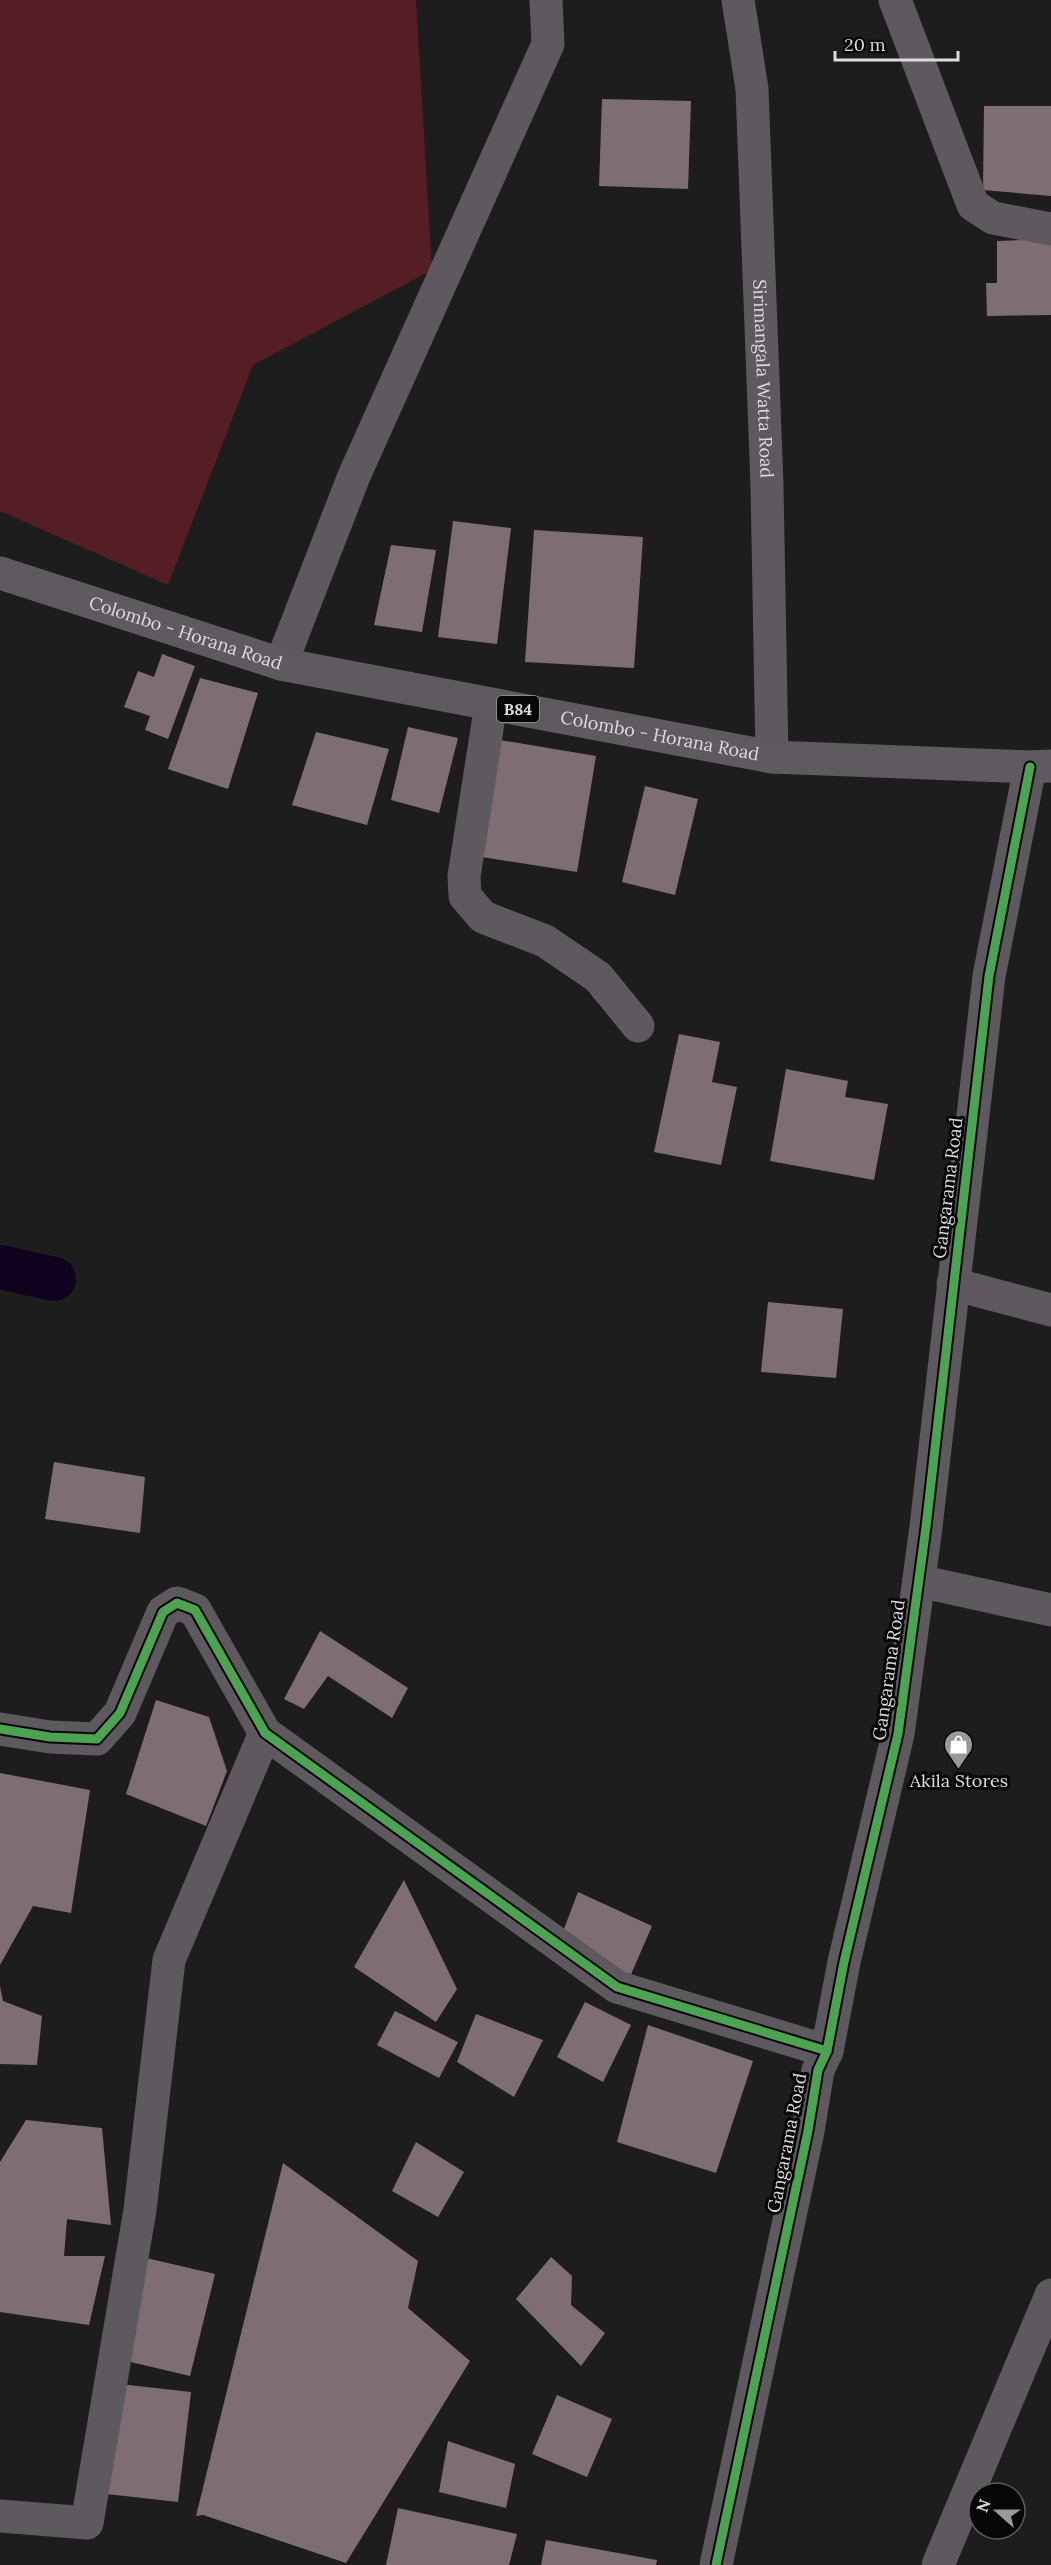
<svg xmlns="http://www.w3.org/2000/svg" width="1051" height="2565" viewBox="0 0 1051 2565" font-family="Lora,serif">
  <rect width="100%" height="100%" fill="#1e1d1e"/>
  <!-- green -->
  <path fill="#551e24" d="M0,0H416L432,270L253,365L168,585L0,511Z"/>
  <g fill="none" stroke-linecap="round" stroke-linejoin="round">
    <!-- canal -->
    <path stroke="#0f0320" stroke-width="44" d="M0,1267L54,1279"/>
  </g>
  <!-- building -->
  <g fill="#7e6e74">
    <path d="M602,99L691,101L688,189L599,186Z"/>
    <path d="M984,106H1051V196L983,190Z"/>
    <path d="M1051,239V315L987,316L986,283H997V241Z"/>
    <path d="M453,521L511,528L497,644L438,637Z"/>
    <path d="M534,530L643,537L634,668L525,662Z"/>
    <path d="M391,545L436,550L422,632L374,625Z"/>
    <path d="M162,654L195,666L168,739L145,730L150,716L124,707L138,671L154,677Z"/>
    <path d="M200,678L258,693L228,789L168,769Z"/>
    <path d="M408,727L458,738L439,813L391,800Z"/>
    <path d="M316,732L389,749L367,825L292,805Z"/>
    <path d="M500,740L596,756L577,872L482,857Z"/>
    <path d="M645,786L698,799L675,895L622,882Z"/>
    <path d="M679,1034L720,1042L712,1082L737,1087L721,1165L654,1152Z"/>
    <path d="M786,1069L848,1081L845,1097L888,1104L874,1180L770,1161Z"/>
    <path d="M768,1302L843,1309L836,1378L761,1372Z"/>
    <path d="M54,1462L145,1477L140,1533L45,1519Z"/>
    <path d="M320,1631L408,1688L392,1718L328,1676L304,1709L284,1699Z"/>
    <path d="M156,1700L209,1717L227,1771L206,1826L126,1794Z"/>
    <path d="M0,1773L90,1790L71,1913L33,1906L0,1965Z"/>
    <path d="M404,1880L457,1989L436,2022L354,1967Z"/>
    <path d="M578,1892L652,1926L629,1979L559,1942Z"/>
    <path d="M0,1986L3,2001L42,2016L37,2065L0,2064Z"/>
    <path d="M585,2002L631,2025L603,2082L557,2057Z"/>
    <path d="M395,2011L458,2042L439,2078L377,2045Z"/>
    <path d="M476,2014L543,2040L514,2097L457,2062Z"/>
    <path d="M648,2025L753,2061L716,2173L617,2142Z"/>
    <path d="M26,2120L102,2128L111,2225L67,2219L64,2256H105L89,2325L0,2312V2162Z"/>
    <path d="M416,2142L464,2172L438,2217L392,2191Z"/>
    <path d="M283,2163L418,2261L408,2308L470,2361L346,2563L203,2515L196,2516Z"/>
    <path d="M142,2257L215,2274L190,2376L118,2359Z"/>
    <path d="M551,2257L572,2276L571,2305L605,2333L581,2366L516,2299Z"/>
    <path d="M111,2383L191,2392L178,2502L98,2493Z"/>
    <path d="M557,2395L612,2419L587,2477L532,2454Z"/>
    <path d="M448,2441L515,2464L506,2508L439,2492Z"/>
    <path d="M398,2508L517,2534L509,2565H386Z"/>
    <path d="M546,2540L657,2560L656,2565H541Z"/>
  </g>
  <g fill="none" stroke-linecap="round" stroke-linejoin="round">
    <!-- minor -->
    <g stroke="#5e585f" stroke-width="33">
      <path id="s1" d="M738,0L752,89L767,485L772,757"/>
      <path d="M895,0L973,205L993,218L1051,229"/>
      <path d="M281,664L354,476L548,44L546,0"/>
      <path d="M491,704L464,876L465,896L483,917L545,941L598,977L638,1026"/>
      <path d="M953,1284L1051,1310"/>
      <path d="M919,1581L1051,1610"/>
      <path d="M0,1729L50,1737L97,1739L120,1713L163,1612L177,1603L195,1610L265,1733L617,1987L827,2051"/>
      <path d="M0,2516L87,2523L140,2210L169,1960L265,1733"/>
      <path d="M716,2565L808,2131L818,2070L827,2051L844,1962L898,1734L926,1527L989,976L1030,767"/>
      <path d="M938,2565L1051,2295"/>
    </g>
    <!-- major -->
    <path stroke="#5f5960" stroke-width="33" id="s2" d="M0,573L281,664L491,704L772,757L1030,767L1051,766"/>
    <defs>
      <g id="cycleway">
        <path d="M0,1729L50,1737L97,1739L120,1713L163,1612L177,1603L195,1610L265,1733L617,1987L827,2051"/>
        <path d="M716,2565L808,2131L818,2070L827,2051L844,1962L898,1734L926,1527L989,976L1030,767"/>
      </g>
    </defs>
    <!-- cycleway casing -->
    <use href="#cycleway" stroke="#080707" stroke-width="13"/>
    <!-- cycleway -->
    <use href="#cycleway" stroke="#4ca352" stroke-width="9"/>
  </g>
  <!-- icons -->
  <defs>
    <symbol id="shop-pin" viewBox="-11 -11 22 30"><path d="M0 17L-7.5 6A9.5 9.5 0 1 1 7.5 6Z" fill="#9b989a" stroke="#080707"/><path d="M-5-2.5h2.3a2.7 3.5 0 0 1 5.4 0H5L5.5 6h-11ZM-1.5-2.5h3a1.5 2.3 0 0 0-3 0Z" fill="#fff"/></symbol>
  </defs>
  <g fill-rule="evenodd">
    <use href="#shop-pin" x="942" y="1728" width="33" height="45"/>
  </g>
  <g text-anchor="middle" stroke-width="6" stroke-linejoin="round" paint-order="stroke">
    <!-- shield labels -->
    <rect fill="#080707" stroke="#9e9b9d" stroke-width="1.5" x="497" y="696" width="42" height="26" rx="4.5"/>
    <g font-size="16" font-weight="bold" fill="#dedbdd">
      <text x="518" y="715">B84</text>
    </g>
    <!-- street labels -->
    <g font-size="18" fill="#dedbdd" stroke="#080707">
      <text dy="6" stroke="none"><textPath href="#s1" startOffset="380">Sirimangala Watta Road</textPath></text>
      <text dy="6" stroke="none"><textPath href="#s2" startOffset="195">Colombo - Horana Road</textPath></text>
      <text dy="6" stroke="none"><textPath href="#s2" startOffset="681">Colombo - Horana Road</textPath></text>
      <text transform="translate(948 1188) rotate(-83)" y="6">Gangarama Road</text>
      <text transform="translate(889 1670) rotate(-82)" y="6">Gangarama Road</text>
      <text transform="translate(787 2143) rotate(-79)" y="6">Gangarama Road</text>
    </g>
    <!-- poi labels -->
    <g font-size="18" fill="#dedbdd" stroke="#080707">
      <text x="959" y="1787">Akila Stores</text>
    </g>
  </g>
  <!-- north arrow -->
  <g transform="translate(997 2511) rotate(291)"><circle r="28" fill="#080707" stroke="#5e5c5d" stroke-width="1.5"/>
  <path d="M0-4.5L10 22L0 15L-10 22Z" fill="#9b989a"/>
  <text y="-9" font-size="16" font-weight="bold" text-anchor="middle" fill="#dedbdd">N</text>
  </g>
  <!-- scale -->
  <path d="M835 51v9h123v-9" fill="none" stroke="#dedbdd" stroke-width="3"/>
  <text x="844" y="51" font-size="18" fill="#dedbdd" stroke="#080707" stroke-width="4.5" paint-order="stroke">20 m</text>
</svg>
